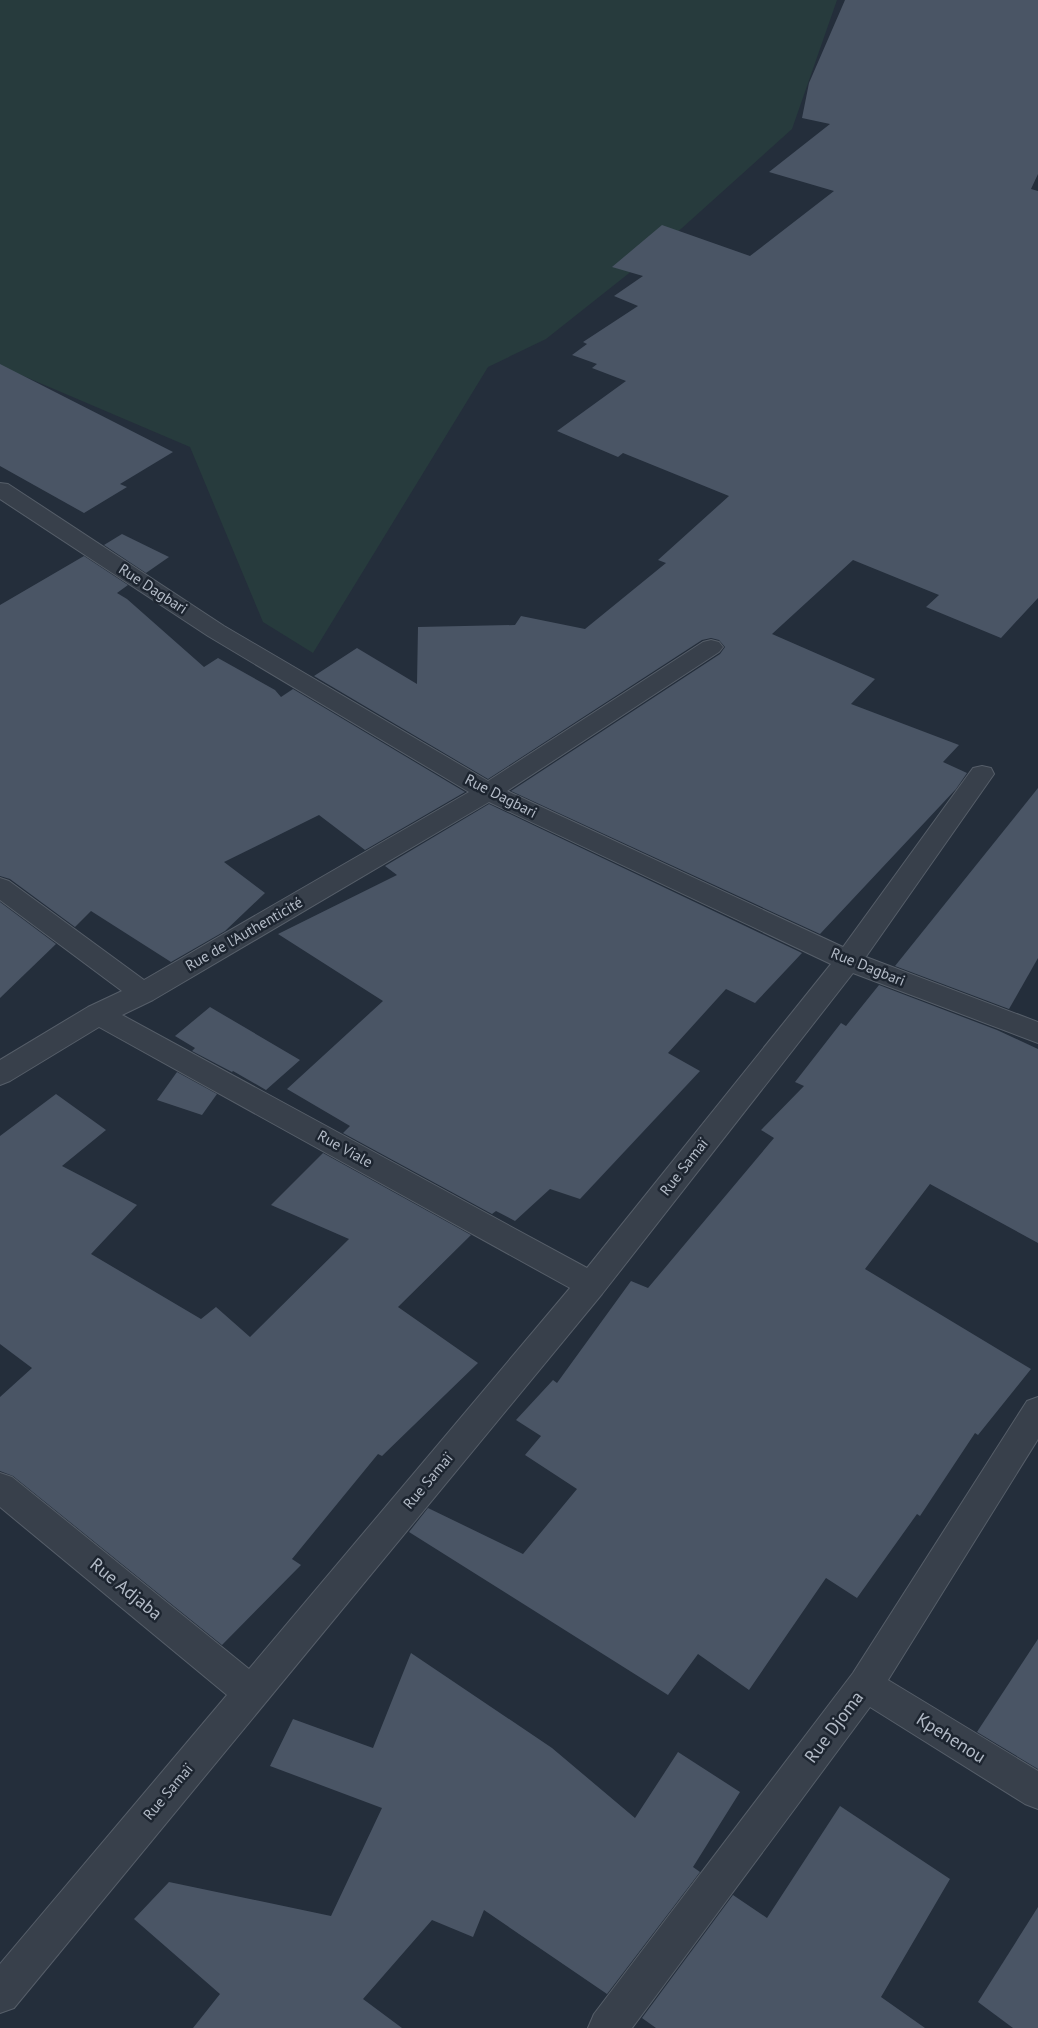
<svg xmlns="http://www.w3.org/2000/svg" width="1038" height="2028" viewBox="0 0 1038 2028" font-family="'PT Sans',sans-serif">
  <rect width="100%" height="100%" fill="#242e3b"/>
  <!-- green -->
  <path fill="#273b3d" d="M0,0H837L792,129L652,255L546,339L488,367L313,653L263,622L190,447L0,366Z"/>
  <!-- building -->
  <g fill="#4a5565">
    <path d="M845,0H1038V174L1031,189L1038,191V598L1001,638L926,607L939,595L853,560L772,634L875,679L851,704L959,745L943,762L967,773L956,789L820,934L511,791L720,654L725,647L719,640L711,638L702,640L488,779L314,676L357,648L417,684L418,627L515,625L521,616L585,629L666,563L658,560L729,496L623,453L618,457L557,431L626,381L592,368L597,364L572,355L587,344L583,342L638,306L614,296L643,276L612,267L662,225L750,256L834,191L769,172L830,124L802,118L809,83Z"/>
    <path d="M0,364L173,452L120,484L127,487L84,513L0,466Z"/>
    <path d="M122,534L169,557L146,573L104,545Z"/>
    <path d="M84,556L128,585L117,593L127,599L204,667L218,658L275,690L281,697L293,689L465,792L365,850L319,815L224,862L265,893L225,931L171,962L91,911L75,927L10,879L0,876V605Z"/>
    <path d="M1038,788V958L1009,1009L895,966Z"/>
    <path d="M489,804L802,953L755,1003L726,989L668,1053L700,1071L580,1199L550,1189L515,1221L496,1211L492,1214L343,1133L350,1126L287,1089L383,1001L278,934L397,875L385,866Z"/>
    <path d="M0,902L56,944L0,998Z"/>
    <path d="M879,985L997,1030L1038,1049V1243L930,1184L865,1269L1031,1369L978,1435L975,1433L920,1516L917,1514L857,1598L826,1578L749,1690L698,1654L668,1695L409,1532L428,1508L523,1554L577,1489L525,1455L541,1436L516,1420L553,1380L557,1383L631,1281L648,1288L774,1138L761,1130L804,1086L795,1082L841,1023L846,1026Z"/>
    <path d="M210,1007L300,1060L266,1090L233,1071L232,1072L192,1051L195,1048L175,1036Z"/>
    <path d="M177,1072L217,1094L202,1115L157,1100Z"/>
    <path d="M56,1094L106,1130L62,1166L137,1205L91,1254L201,1319L216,1307L250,1337L349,1239L271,1205L323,1153L471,1235L398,1307L478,1363L382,1456L378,1454L292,1559L301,1565L222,1645L13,1476L0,1471V1397L32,1368L0,1344V1136Z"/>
    <path d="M1038,1639V1769L977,1732Z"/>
    <path d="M411,1653L552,1748L635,1818L678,1752L740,1792L693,1867L700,1872L607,1994L484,1910L473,1937L432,1920L363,1999L402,2028H193L220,1994L134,1919L169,1882L331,1916L382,1808L270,1766L293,1719L373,1748Z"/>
    <path d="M840,1806L950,1879L881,1997L925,2028H656L642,2018L733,1895L767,1918Z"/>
    <path d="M1038,1907V2028H1013L978,2002Z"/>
  </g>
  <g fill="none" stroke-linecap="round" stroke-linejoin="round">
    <defs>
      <path id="service" d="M982,766L991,768L994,774L858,968L848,971L838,968L835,961L838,954L973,768Z"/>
      <g id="minor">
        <path d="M0,483L8,484L224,626L488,781L703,642L711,640L719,642L723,647L719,652L507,791L858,954L1038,1022V1043L853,973L602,1294L14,2008L0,2013V1964L227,1695L0,1507V1473L12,1477L249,1669L570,1288L99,1027L10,1081L0,1085V1060L88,1007L122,991L0,900V878L9,881L144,980L469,792L208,636L0,499ZM489,802L831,964L587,1268L122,1015L153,1000Z"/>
        <path d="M1038,1397V1439L888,1680L1038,1771V1809L1025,1804L870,1707L632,2028H588L594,2014L853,1673L1027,1401Z"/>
      </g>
    </defs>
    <!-- service casing -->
    <use href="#service" stroke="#565e69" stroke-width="2"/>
    <!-- minor casing -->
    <use href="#minor" stroke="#565e69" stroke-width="2"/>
    <!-- service -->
    <use href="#service" fill="#38404b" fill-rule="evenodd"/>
    <!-- minor -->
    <use href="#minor" fill="#38404b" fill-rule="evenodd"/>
  </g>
  <g text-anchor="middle" stroke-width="5" stroke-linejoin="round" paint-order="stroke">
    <!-- street labels -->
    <g font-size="15" fill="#b3bbc7" stroke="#1d2530">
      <text transform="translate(153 589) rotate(33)" y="5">Rue Dagbari</text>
      <text transform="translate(501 796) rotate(27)" y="5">Rue Dagbari</text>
      <text transform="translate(244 934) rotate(-30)" y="5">Rue de l'Authenticité</text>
      <text transform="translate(868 967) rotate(22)" y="5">Rue Dagbari</text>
      <text transform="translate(345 1149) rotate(29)" y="5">Rue Viale</text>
      <text transform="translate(684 1167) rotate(-52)" y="5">Rue Samaï</text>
      <text transform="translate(428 1481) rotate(-50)" y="5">Rue Samaï</text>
      <text transform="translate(168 1792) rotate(-50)" y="5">Rue Samaï</text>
    </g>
    <!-- near-street labels -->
    <g font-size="18" fill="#b3bbc7" stroke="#1d2530">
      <text transform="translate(126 1589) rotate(39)" y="6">Rue Adjaba</text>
      <text transform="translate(834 1727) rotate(-53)" y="6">Rue Djoma</text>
      <text transform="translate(951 1738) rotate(32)" y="6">Kpehenou</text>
    </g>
  </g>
</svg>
